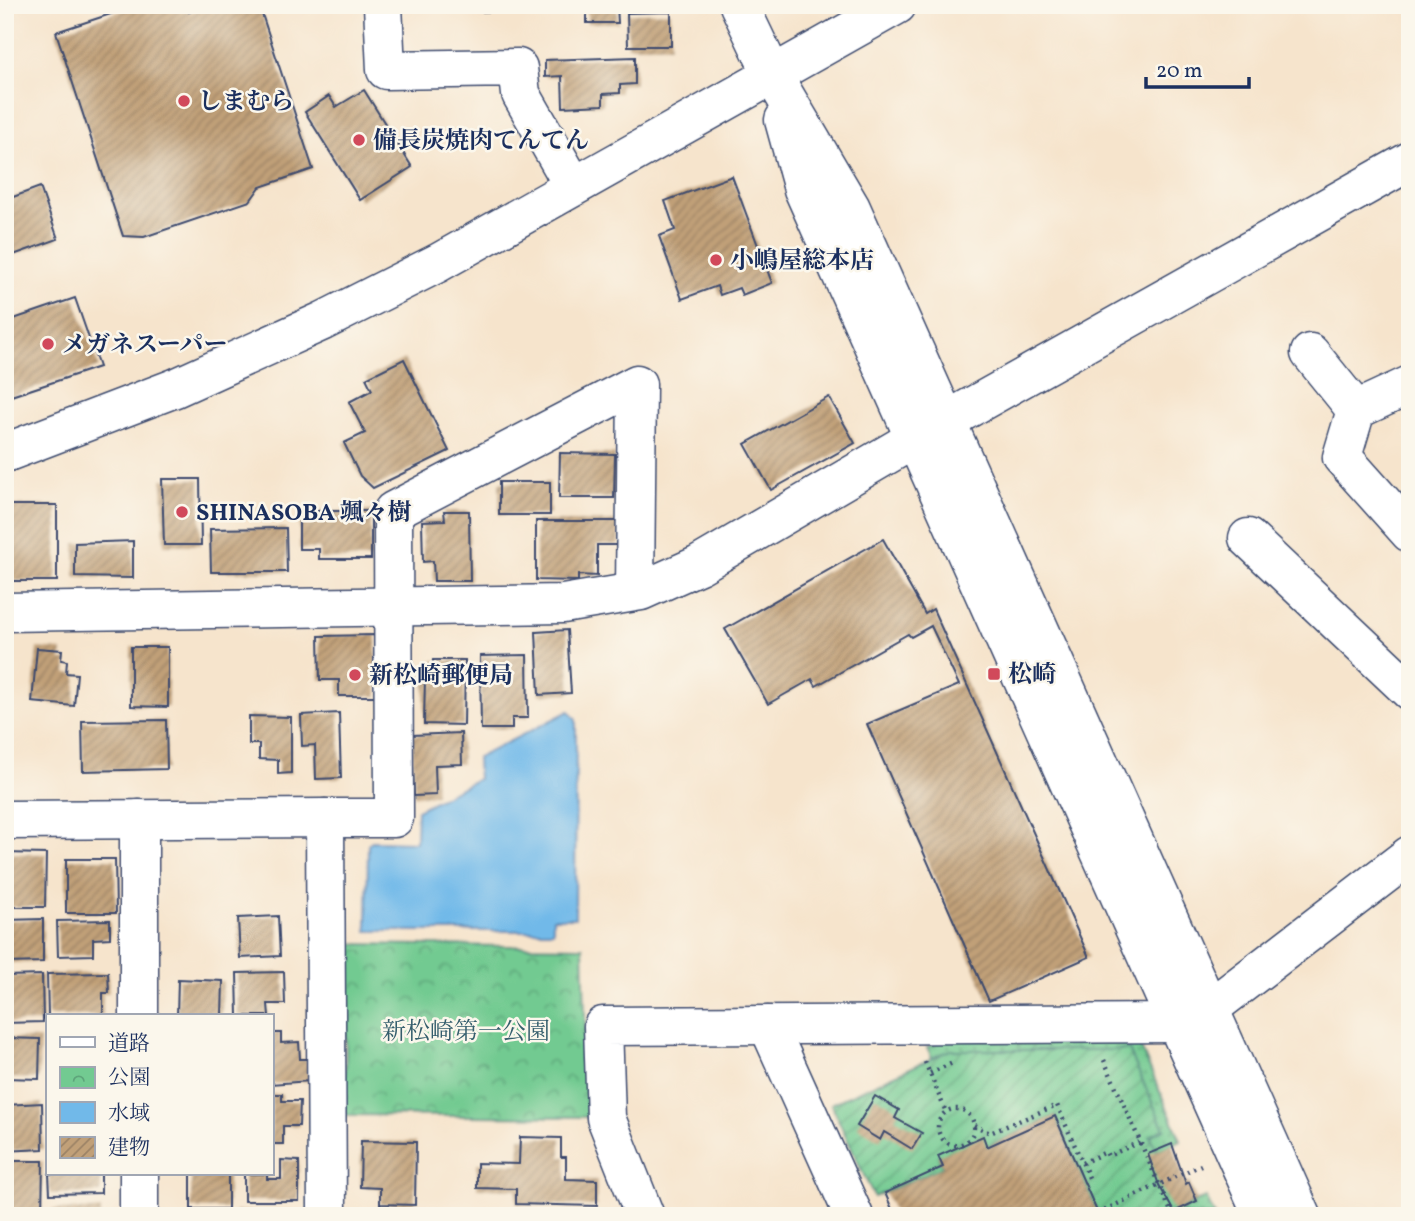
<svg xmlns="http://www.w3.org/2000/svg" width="1415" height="1221" viewBox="0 0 1415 1221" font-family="Vollkorn,'Noto Serif JP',serif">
  <defs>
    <pattern id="grass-dots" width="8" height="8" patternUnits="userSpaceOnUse" patternTransform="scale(1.75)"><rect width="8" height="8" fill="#72ca91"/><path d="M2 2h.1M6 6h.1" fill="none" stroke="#5da47a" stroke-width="1.8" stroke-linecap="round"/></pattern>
    <pattern id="park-crowns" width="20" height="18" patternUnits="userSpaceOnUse" patternTransform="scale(1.75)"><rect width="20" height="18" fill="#72ca91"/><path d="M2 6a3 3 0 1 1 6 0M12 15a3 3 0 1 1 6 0" fill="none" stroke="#5da47a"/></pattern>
    <pattern id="garden-furrows" width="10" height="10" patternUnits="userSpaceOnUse" patternTransform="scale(1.75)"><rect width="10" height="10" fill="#72ca91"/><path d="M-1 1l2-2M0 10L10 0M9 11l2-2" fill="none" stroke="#5da47a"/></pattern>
    <pattern id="building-hatch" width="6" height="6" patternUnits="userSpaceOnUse" patternTransform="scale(1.75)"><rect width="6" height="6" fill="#c1a078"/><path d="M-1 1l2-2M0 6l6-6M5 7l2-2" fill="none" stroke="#9c8366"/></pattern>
  </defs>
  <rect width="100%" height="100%" fill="#fbf7ec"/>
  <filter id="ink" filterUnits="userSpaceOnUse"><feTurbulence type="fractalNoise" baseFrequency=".0143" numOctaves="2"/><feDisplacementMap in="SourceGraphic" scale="14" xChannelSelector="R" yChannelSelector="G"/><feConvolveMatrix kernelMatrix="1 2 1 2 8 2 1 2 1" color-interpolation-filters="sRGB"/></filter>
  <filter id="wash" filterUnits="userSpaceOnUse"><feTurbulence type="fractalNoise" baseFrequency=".00686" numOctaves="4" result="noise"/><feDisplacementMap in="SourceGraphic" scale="28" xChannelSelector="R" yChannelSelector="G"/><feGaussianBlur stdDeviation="1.57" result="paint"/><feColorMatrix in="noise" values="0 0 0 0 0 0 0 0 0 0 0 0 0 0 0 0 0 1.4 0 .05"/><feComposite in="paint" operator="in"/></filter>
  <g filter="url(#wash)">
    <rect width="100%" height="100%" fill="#f6e4cc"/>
    <!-- grass -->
    <g fill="url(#grass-dots)" stroke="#467c78" stroke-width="2">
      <path d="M944,1039H1137L1181,1140L1157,1151L1149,1136L1164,1128L950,1050L932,1058L927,1047Z"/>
      <path d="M1206,1197L1215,1216H1179L1177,1211Z"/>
    </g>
    <!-- park -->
    <path fill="url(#park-crowns)" stroke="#467c78" stroke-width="2" d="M347,944L583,947L588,1117L345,1115Z"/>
    <!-- garden -->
    <path fill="url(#garden-furrows)" stroke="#467c78" stroke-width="2" d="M950,1050H1129L1164,1129L1150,1136L1157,1151L1175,1212L1182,1209L1185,1216H1099L1055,1116L987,1147L938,1156L943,1167L874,1197L831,1104Z"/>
    <!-- water -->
    <path fill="#71b9e9" stroke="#4674a4" stroke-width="2" d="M569,711L576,720L575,918H553V931H367L368,844L372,841L416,842L417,810L478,779L477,758Z"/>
    <g id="blocks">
      <!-- building -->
      <g fill="url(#building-hatch)">
        <path d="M138,5H187L189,12L210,5H259L313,169L260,187L250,201L144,237L123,236L56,32Z"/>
        <path d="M473,5H507L508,11L473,12Z"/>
        <path d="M587,5H617L618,23H587Z"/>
        <path d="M671,12V46H628L627,13Z"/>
        <path d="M635,57V84L620,85V93L603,94V105L563,107L562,76L545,77V60Z"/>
        <path d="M364,90L412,167L360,200L305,112L329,96L336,107Z"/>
        <path d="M732,176L772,283L742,295L739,288L720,295L717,286L682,299L659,236L675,230L665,201Z"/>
        <path d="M40,187L58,239L5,258V200Z"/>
        <path d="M75,298L99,367L5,398V322Z"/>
        <path d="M404,359L449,451L373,488L360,476L344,443L365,433L349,402L372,390L366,378Z"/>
        <path d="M829,397L855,443L771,490L745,444Z"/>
        <path d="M560,453L615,454L614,498H559Z"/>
        <path d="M162,479H200L201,545H164Z"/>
        <rect x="499" y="482" width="51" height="33"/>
        <path d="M8,505H57V581H9Z"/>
        <path d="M299,511H371V559H319V549H299Z"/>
        <path d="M444,511H469L470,581H434L433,561L423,562L422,521L445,520Z"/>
        <path d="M536,521H619V545H597V576L578,575V581L536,580Z"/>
        <path d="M286,528L287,572H211L210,529Z"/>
        <path d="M883,539L925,614L933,609L1089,957L989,1001L867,724L959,685L931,626L911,637L908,634L816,686L812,679L768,704L725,629Z"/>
        <path d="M133,541V578L75,577V543Z"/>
        <path d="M567,630L571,693L539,695L536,632Z"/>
        <path d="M376,635L377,696H339V680H320L319,636Z"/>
        <path d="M131,647H168V707L131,706Z"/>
        <path d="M37,648L62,650L61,660L67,661L66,673L77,674L74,706L32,702Z"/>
        <path d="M527,655L528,718H512V729H481L480,656Z"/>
        <path d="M433,660H465L464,725L424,724L425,677H432Z"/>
        <path d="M339,713L341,778L316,779L315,745L302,746L301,715Z"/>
        <path d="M249,716L291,717V773L278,774V760L259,759V744H249Z"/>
        <path d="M166,720L167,769L83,771L82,721Z"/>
        <path d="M461,733L462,764L435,765L436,795L414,796L412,735Z"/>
        <path d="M5,853L46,854L45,907H5Z"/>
        <path d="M66,859H115L116,913H66Z"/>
        <path d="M278,916L280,956L240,958L238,918Z"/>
        <path d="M43,919V962L5,963V920Z"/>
        <path d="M110,920V938L93,939V955L58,956L57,921Z"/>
        <path d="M284,972L285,1004H268L269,1016H238L237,973Z"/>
        <path d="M108,973L109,993H103V1016H48L47,974Z"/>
        <path d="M42,975L43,1022L5,1023V976Z"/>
        <path d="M178,979L223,981L222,1016H177Z"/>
        <path d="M271,1033H281V1043L299,1042L300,1059H307L309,1081L271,1084Z"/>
        <path d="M5,1038L40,1039L39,1079L5,1078Z"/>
        <path d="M271,1094H282V1101H300L299,1126H283V1144H271Z"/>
        <path d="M875,1096L899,1110L895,1118L922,1133L912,1149L884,1132L880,1140L857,1126Z"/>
        <path d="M42,1103L43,1149L5,1151V1105Z"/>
        <path d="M1055,1116L1099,1216H895L885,1193L943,1167L938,1156L983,1136L987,1147Z"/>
        <path d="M520,1137L561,1138V1157H566V1179L597,1180V1206L516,1204V1189L477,1188V1163L519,1164Z"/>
        <path d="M361,1141L416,1142L415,1205L380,1204V1188L360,1187Z"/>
        <path d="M1172,1144L1186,1184L1189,1182L1197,1201L1174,1212L1159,1185L1148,1154Z"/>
        <path d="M281,1160L299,1161V1201H244V1174H267V1179H281Z"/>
        <path d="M5,1161H43L42,1214H5Z"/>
        <path d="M49,1174H101V1193L50,1194Z"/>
        <rect x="191" y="1174" width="37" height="35"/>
        <path d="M52,1209L101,1210V1216H52Z"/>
        <rect x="236" y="1211" width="56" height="5"/>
      </g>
    </g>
  </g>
  <g filter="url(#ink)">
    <use href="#blocks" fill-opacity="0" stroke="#3c4a6e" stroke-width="2"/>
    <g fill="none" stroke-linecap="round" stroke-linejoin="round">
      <defs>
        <g id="minor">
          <path d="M383,5L386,70L518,68L521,94L573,185"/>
          <path d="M739,5L772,74L851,208L1302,1216"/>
          <path d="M784,120L803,189L1263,1216"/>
          <path d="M1310,353L1356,410L1342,457L1410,533"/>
          <path d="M1356,410L1410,385"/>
          <path d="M5,453L175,388L323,321L438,263L897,5"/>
          <path d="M1248,538L1410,691"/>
          <path d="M5,612L563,604L641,591L699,565L914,439L1410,161"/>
          <path d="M325,818H394L393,511L637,384L635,591"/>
          <path d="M139,819V1016"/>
          <path d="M5,820L325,818L327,1216"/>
          <path d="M768,1025L854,1216"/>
          <path d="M139,1174V1216"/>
          <path d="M645,1216L606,1118L603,1026L1177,1023L1209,1009L1410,855"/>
        </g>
      </defs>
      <!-- minor casing -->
      <use href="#minor" stroke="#3c4a6e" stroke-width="41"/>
      <!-- path -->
      <g stroke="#3c4a6e" stroke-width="4.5" stroke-dasharray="2 5" stroke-linecap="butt">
        <path d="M1104,1060L1173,1216"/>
        <path d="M925,1062L946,1112"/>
        <path d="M930,1073L955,1062"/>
        <circle cx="956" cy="1127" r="18"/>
        <path d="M974,1125L990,1133L1057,1105L1090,1180"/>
        <path d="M1082,1163L1106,1152L1108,1156L1140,1142"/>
        <path d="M1098,1213L1201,1165"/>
      </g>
      <!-- minor -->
      <use href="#minor" stroke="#fff" stroke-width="38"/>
    </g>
  </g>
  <!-- markers -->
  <g fill="#d1495b" stroke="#fbf7ec" stroke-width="2.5">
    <circle cx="184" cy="101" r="7"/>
    <circle cx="359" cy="140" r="7"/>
    <circle cx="716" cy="260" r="7"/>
    <circle cx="48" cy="344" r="7"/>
    <circle cx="182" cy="512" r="7"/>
    <rect x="987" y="667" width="14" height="14" rx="3.5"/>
    <circle cx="355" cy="675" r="7"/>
  </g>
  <g text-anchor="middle" stroke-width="5" stroke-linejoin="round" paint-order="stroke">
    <!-- poi labels -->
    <g font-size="24" font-weight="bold" fill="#1b2f5e" stroke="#fbf7ec" text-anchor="start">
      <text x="198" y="109">しまむら</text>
      <text x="373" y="148">備長炭焼肉てんてん</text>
      <text x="730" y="268">小嶋屋総本店</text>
      <text x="62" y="352">メガネスーパー</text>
      <text x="196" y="520">SHINASOBA 颯々樹</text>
      <text x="1008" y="682">松崎</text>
      <text x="369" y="683">新松崎郵便局</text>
    </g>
    <!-- park labels -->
    <g font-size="24" fill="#355e6d" stroke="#fbf7ec">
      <text x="466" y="1039">新松崎第一公園</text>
    </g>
  </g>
  <!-- margin -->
  <rect width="1415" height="1221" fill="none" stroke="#fbf7ec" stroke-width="28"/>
  <!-- legend -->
  <rect x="46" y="1014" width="228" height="161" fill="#fbf7ec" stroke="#a1a7b3" stroke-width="2"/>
  <rect x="60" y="1037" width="35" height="10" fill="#ffffff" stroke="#a1a7b3" stroke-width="2"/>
  <text x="108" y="1050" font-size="21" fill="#1b2f5e">道路</text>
  <rect x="60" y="1067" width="35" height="21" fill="url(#park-crowns)" stroke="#a1a7b3" stroke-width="2"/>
  <text x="108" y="1084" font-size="21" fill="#1b2f5e">公園</text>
  <rect x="60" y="1102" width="35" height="21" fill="#71b9e9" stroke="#a1a7b3" stroke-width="2"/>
  <text x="108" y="1120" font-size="21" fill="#1b2f5e">水域</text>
  <rect x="60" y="1137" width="35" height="21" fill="url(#building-hatch)" stroke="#a1a7b3" stroke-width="2"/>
  <text x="108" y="1154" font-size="21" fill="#1b2f5e">建物</text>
  <!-- scale -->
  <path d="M1146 77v10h103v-10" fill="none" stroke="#1b2f5e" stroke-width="3.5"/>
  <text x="1156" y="77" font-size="21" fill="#1b2f5e" stroke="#fbf7ec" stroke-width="5" paint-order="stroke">20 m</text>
</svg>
